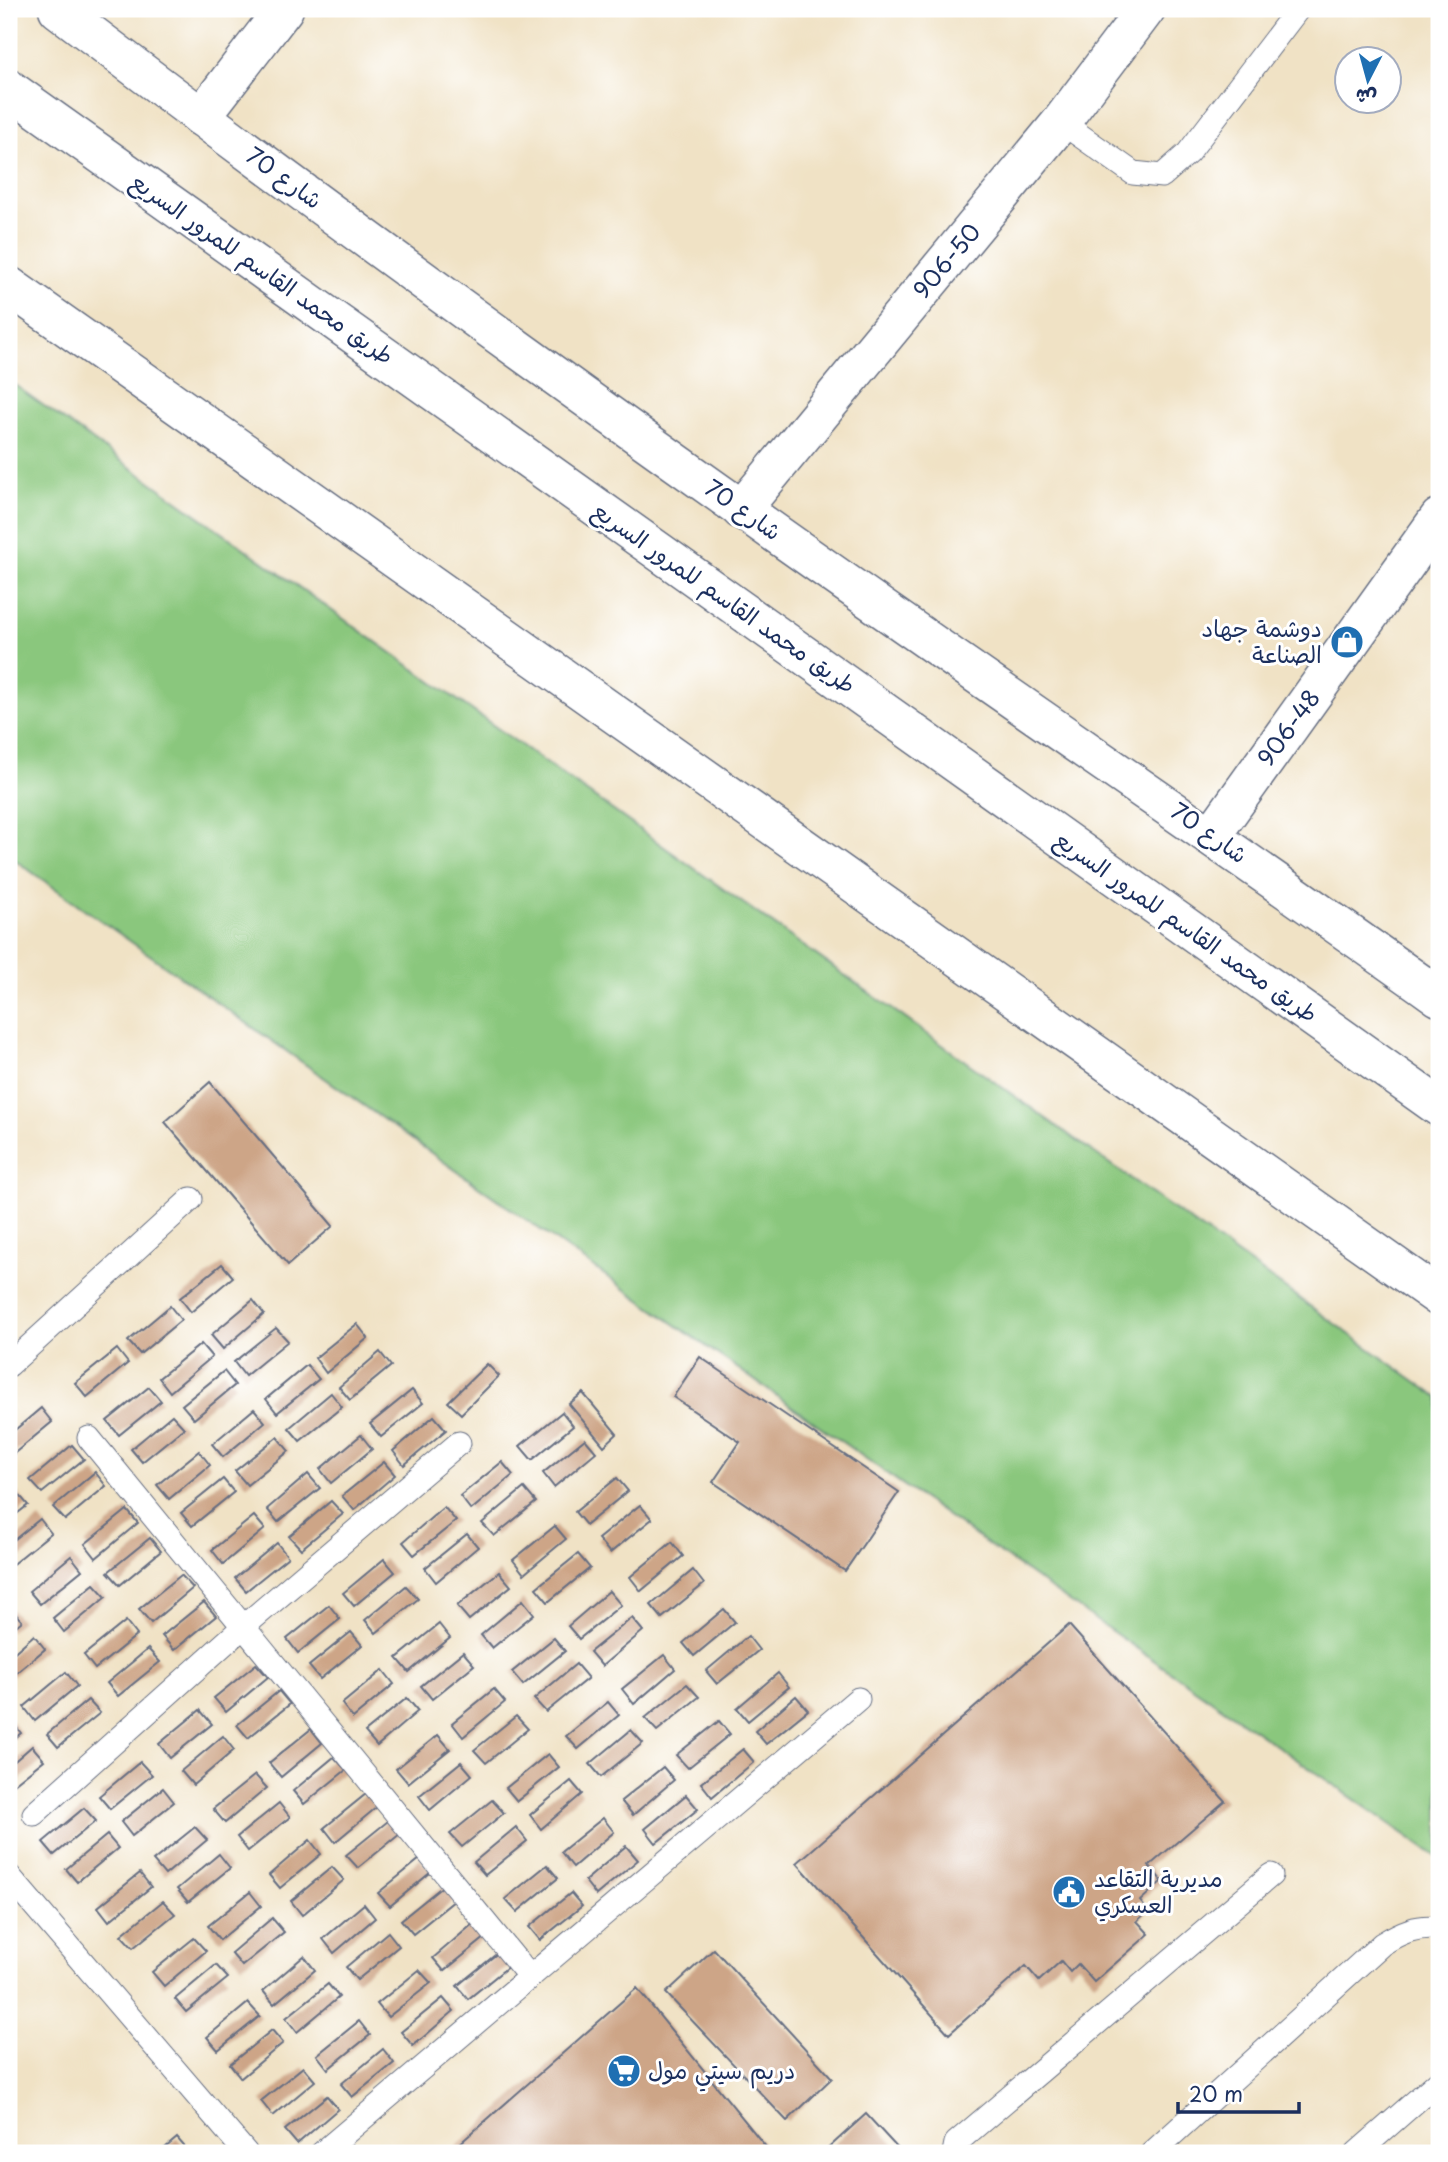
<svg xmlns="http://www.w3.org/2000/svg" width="1448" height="2162" viewBox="0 0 1448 2162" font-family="'Playpen Sans','Playpen Sans Arabic',sans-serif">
  <rect width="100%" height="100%" fill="#fff"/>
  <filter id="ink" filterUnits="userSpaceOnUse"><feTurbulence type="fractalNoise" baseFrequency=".0143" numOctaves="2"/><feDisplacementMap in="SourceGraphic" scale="14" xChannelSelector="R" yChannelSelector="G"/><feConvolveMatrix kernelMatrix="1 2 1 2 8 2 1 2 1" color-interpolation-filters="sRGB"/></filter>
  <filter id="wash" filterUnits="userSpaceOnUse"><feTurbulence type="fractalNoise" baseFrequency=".00686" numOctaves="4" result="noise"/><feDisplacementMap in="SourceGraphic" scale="28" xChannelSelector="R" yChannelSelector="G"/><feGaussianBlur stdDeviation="1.57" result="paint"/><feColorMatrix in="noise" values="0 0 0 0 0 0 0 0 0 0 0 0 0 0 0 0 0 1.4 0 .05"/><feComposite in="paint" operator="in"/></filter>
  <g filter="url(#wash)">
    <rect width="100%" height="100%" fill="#f0e2c5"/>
    <!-- green -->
    <path fill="#8ac77d" stroke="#527b6e" stroke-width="2" d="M9,381L1439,1398V1858L1074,1605L9,856Z"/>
    <g id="blocks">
      <!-- building -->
      <g fill="#cda587">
        <path d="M210,1082L333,1226L288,1265L165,1122Z"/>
        <path d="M222,1264L233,1277L191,1312L180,1298Z"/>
        <path d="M253,1300L264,1314L223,1349L211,1335Z"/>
        <path d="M170,1306L181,1320L140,1354L128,1341Z"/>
        <path d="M357,1324L368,1338L326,1373L315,1358Z"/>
        <path d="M276,1328L288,1341L245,1376L234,1362Z"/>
        <path d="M201,1344L212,1357L170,1392L159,1378Z"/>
        <path d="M117,1349L128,1363L87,1397L75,1383Z"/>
        <path d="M380,1352L391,1366L350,1400L339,1387Z"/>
        <path d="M700,1357L899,1492L845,1571L713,1482L740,1442L673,1397Z"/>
        <path d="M487,1364L499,1376L461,1414L448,1402Z"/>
        <path d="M307,1365L319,1379L277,1413L266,1399Z"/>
        <path d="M224,1371L235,1385L194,1419L182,1405Z"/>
        <path d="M149,1387L161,1401L119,1435L107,1421Z"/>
        <path d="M412,1390L423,1403L381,1437L370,1424Z"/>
        <path d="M331,1393L342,1407L300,1441L289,1428Z"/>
        <path d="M583,1393L617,1434L604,1446L569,1404Z"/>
        <path d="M41,1408L52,1422L11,1456L9,1435Z"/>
        <path d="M254,1409L265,1422L223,1457L212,1444Z"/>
        <path d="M562,1412L573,1426L532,1460L520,1446Z"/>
        <path d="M172,1415L184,1428L142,1462L131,1449Z"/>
        <path d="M434,1416L446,1430L404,1465L393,1451Z"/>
        <path d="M361,1435L372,1449L331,1483L320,1469Z"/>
        <path d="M277,1437L289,1451L247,1485L235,1471Z"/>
        <path d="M585,1439L596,1452L554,1487L543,1473Z"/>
        <path d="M72,1445L84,1459L42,1493L30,1480Z"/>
        <path d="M199,1451L210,1465L169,1499L157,1485Z"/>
        <path d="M384,1462L395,1475L354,1510L342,1496Z"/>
        <path d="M502,1462L513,1475L471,1510L460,1496Z"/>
        <path d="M95,1472L106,1486L65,1520L53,1507Z"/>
        <path d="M308,1474L320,1488L278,1522L267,1509Z"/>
        <path d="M617,1478L628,1491L586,1525L575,1512Z"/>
        <path d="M223,1479L234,1492L192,1526L181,1513Z"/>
        <path d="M524,1488L536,1502L494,1536L482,1523Z"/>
        <path d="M16,1491L28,1505L9,1520V1497Z"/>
        <path d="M331,1501L343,1514L301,1549L289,1536Z"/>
        <path d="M640,1505L652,1519L610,1553L598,1539Z"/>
        <path d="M444,1507L456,1521L414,1555L403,1542Z"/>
        <path d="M127,1510L138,1523L96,1558L85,1544Z"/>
        <path d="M254,1516L265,1529L223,1564L212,1550Z"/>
        <path d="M40,1519L51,1533L9,1567V1544Z"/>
        <path d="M555,1526L566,1539L524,1574L513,1560Z"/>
        <path d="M467,1534L478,1547L436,1582L425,1568Z"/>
        <path d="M150,1538L161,1551L120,1585L108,1572Z"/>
        <path d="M672,1542L683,1556L641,1591L630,1577Z"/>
        <path d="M277,1543L288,1557L246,1591L235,1578Z"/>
        <path d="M578,1554L590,1568L548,1602L536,1588Z"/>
        <path d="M71,1556L82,1570L40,1604L29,1591Z"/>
        <path d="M384,1559L395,1572L354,1606L343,1593Z"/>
        <path d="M693,1570L704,1584L662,1618L651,1605Z"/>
        <path d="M499,1572L511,1586L469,1620L457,1606Z"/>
        <path d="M181,1575L193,1588L151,1623L139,1609Z"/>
        <path d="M94,1584L106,1597L64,1632L53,1618Z"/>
        <path d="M406,1586L418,1599L376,1633L365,1620Z"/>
        <path d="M609,1591L621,1605L579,1639L568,1626Z"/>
        <path d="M523,1600L534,1614L492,1648L481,1635Z"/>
        <path d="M204,1602L216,1616L174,1650L162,1636Z"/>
        <path d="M329,1605L340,1619L298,1653L287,1639Z"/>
        <path d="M10,1608L22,1621L9,1632V1609Z"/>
        <path d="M724,1609L735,1622L694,1656L683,1643Z"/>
        <path d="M632,1618L643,1631L602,1666L590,1652Z"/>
        <path d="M126,1621L137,1635L95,1669L84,1655Z"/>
        <path d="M439,1624L450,1638L409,1672L397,1658Z"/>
        <path d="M1069,1625L1225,1801L1149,1866L1162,1881L1140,1901L1148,1911L1137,1921L1149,1934L1094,1982L1078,1964L1070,1972L1061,1961L1039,1981L1026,1966L949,2034L797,1863Z"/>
        <path d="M351,1632L362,1645L320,1679L309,1666Z"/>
        <path d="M34,1635L45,1649L9,1679V1657Z"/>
        <path d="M748,1636L759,1650L717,1684L706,1671Z"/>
        <path d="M554,1638L565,1651L523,1685L512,1672Z"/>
        <path d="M148,1649L160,1662L118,1696L107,1683Z"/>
        <path d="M463,1652L474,1665L432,1699L421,1686Z"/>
        <path d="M664,1655L675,1669L634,1704L622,1689Z"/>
        <path d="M256,1664L268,1677L226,1712L214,1698Z"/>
        <path d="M576,1664L588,1678L546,1712L534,1699Z"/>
        <path d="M383,1670L394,1684L353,1718L342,1704Z"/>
        <path d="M66,1672L77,1686L35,1721L24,1707Z"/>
        <path d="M778,1673L789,1687L748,1721L737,1708Z"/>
        <path d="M687,1684L699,1697L657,1731L645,1718Z"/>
        <path d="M494,1689L505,1702L463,1737L452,1723Z"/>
        <path d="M279,1691L290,1704L248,1738L237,1725Z"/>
        <path d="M796,1696L808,1710L766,1744L755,1731Z"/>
        <path d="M407,1698L418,1711L377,1746L365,1732Z"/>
        <path d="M88,1700L100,1713L58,1747L47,1734Z"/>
        <path d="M608,1702L619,1715L578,1749L566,1736Z"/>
        <path d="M200,1710L212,1724L170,1758L159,1744Z"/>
        <path d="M516,1716L528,1729L486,1763L474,1750Z"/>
        <path d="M10,1719L21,1733L9,1743V1720Z"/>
        <path d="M719,1721L730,1734L688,1768L676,1755Z"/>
        <path d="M311,1729L322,1743L281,1777L269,1763Z"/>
        <path d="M631,1730L643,1743L601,1777L590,1764Z"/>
        <path d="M438,1735L450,1749L408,1783L396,1769Z"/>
        <path d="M223,1736L234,1750L193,1785L181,1771Z"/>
        <path d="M32,1746L44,1760L9,1788V1766Z"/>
        <path d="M743,1749L754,1762L712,1797L701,1783Z"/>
        <path d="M548,1754L559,1767L517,1801L506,1788Z"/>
        <path d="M334,1757L346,1770L304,1804L293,1791Z"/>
        <path d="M140,1762L152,1775L110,1809L99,1796Z"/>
        <path d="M461,1762L472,1775L430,1810L419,1796Z"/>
        <path d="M663,1767L674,1780L633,1815L621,1801Z"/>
        <path d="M255,1775L267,1788L225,1823L213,1809Z"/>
        <path d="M571,1781L582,1794L541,1829L530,1815Z"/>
        <path d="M163,1788L174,1802L132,1836L121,1822Z"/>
        <path d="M366,1794L377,1807L335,1842L324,1828Z"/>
        <path d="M686,1795L698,1809L656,1843L645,1829Z"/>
        <path d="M492,1800L504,1813L462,1847L450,1834Z"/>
        <path d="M279,1803L290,1817L248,1851L237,1837Z"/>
        <path d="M84,1808L96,1821L54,1855L43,1842Z"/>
        <path d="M603,1818L614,1832L573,1867L561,1852Z"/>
        <path d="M388,1821L400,1834L358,1868L346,1855Z"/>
        <path d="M195,1827L207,1840L165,1875L153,1861Z"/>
        <path d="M516,1827L527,1841L485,1875L474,1862Z"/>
        <path d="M107,1835L118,1848L77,1882L66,1869Z"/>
        <path d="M310,1840L321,1854L280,1888L269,1875Z"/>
        <path d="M626,1846L638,1860L596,1895L585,1881Z"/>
        <path d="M219,1854L230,1868L188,1902L177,1889Z"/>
        <path d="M420,1859L431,1872L390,1906L378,1893Z"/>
        <path d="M547,1865L558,1878L517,1912L505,1899Z"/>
        <path d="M332,1867L344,1880L302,1915L291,1901Z"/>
        <path d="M140,1873L151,1887L109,1921L98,1907Z"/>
        <path d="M443,1886L455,1900L413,1934L401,1920Z"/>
        <path d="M250,1892L261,1906L220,1940L208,1926Z"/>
        <path d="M571,1893L582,1906L540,1940L529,1927Z"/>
        <path d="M163,1901L175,1914L133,1948L121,1935Z"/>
        <path d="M364,1904L375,1918L334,1953L323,1939Z"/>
        <path d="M272,1918L284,1932L242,1966L231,1953Z"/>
        <path d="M474,1923L486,1937L444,1971L433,1958Z"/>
        <path d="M388,1932L399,1946L357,1980L346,1967Z"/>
        <path d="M194,1938L206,1951L164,1986L152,1972Z"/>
        <path d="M714,1949L832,2078L787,2121L666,1993Z"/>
        <path d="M499,1952L510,1965L468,1999L457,1986Z"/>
        <path d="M304,1956L315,1970L274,2004L263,1991Z"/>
        <path d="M216,1965L228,1978L186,2012L175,1999Z"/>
        <path d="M419,1970L431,1983L388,2017L377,2004Z"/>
        <path d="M328,1984L339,1997L297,2032L286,2018Z"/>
        <path d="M637,1988L771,2153H449Z"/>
        <path d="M443,1998L454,2011L413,2046L401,2032Z"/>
        <path d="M248,2003L260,2016L218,2050L207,2037Z"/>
        <path d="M359,2021L370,2035L328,2069L317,2055Z"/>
        <path d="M272,2030L283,2043L241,2078L230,2064Z"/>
        <path d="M383,2049L394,2063L352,2097L341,2084Z"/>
        <path d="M303,2067L315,2081L273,2116L261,2101Z"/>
        <path d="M327,2096L338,2109L297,2144L285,2130Z"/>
        <path d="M866,2114L902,2153H823Z"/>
        <path d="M177,2138L190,2153H159Z"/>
      </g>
    </g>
  </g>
  <g filter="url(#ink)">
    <use href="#blocks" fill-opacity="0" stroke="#666e82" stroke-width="2"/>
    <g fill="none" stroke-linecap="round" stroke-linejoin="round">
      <defs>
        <g id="service">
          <path d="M1061,122L1133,173L1162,176L1188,153L1298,9"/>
          <path d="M9,1365L191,1199"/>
          <path d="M89,1438L530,1977"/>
          <path d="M34,1814L243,1627L459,1443"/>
          <path d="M9,1876L246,2153"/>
          <path d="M322,2153L858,1699"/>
          <path d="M954,2153L956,2143L1271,1875"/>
          <path d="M1152,2153L1382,1944C1401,1932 1417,1925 1439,1928"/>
          <path d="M1357,2153L1439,2081"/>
        </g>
        <g id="minor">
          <path d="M58,9C282,179 510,345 740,508C971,673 1208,832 1439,997"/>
          <path d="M201,117L284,9"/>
          <path d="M741,510L1061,122L1146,9"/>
          <path d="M1212,835L1439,518"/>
        </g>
        <g id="motorway">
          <path d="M9,89L1439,1107"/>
          <path d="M9,286L1439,1297"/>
        </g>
      </defs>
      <!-- service casing -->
      <use href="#service" stroke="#666e82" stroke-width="25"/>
      <!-- minor casing -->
      <use href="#minor" stroke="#666e82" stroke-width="41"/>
      <!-- motorway casing -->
      <use href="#motorway" stroke="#666e82" stroke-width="41"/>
      <!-- service -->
      <use href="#service" stroke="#fff" stroke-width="23"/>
      <!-- minor -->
      <use href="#minor" stroke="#fff" stroke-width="38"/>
      <!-- motorway -->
      <use href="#motorway" stroke="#fff" stroke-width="38"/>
    </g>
  </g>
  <!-- icons -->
  <defs>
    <symbol id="shop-disc" viewBox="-11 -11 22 22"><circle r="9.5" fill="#1f6fb2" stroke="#fff"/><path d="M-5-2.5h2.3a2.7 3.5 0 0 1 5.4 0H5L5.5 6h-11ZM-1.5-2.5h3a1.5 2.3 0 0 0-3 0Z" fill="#fff"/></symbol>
    <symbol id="civic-disc" viewBox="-11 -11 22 22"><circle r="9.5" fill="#1f6fb2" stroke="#fff"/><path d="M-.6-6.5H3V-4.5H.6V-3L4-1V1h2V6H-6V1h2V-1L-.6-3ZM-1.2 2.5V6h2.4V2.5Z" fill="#fff"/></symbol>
    <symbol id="supermarket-disc" viewBox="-11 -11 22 22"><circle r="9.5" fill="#1f6fb2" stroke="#fff"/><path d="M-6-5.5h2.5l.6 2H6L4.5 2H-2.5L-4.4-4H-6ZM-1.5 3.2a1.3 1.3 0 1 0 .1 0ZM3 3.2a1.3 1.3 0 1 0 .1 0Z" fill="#fff"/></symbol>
  </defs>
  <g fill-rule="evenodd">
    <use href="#shop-disc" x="1328" y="623" width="38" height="38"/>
    <use href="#civic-disc" x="1050" y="1873" width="38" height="38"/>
    <use href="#supermarket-disc" x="605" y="2052" width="38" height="38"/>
  </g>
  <g text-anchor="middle" stroke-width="6" stroke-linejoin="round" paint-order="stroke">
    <!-- street labels -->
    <g font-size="23" fill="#1b2f5e" stroke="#fff">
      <text transform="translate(284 178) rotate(36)" y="8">شارع 70</text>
      <text transform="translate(947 261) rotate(-50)" y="8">906-50</text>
      <text transform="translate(262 269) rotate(35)" y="8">طريق محمد القاسم للمرور السريع</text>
      <text transform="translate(743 510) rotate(35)" y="8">شارع 70</text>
      <text transform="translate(724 598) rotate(35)" y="8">طريق محمد القاسم للمرور السريع</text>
      <text transform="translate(1289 728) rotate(-54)" y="8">906-48</text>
      <text transform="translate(1209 833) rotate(35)" y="8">شارع 70</text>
      <text transform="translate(1186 927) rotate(35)" y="8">طريق محمد القاسم للمرور السريع</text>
    </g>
    <!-- poi labels -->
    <g font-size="23" fill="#1b2f5e" stroke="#fff" text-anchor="start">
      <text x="1322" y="637" text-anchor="end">دوشمة جهاد<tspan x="1322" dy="26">الصناعة</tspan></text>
      <text x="1094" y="1887">مديرية التقاعد<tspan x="1094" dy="26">العسكري</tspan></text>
      <text x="648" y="2079">دريم سيتي مول</text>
    </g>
  </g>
  <!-- margin -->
  <rect width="1448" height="2162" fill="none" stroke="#fff" stroke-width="35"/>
  <!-- north arrow -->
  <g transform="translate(1368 80) rotate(186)"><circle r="33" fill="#ffffff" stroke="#a4acbf" stroke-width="2"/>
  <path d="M0-5L12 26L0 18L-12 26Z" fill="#1f6fb2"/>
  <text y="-10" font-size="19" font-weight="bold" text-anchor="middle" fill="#1b2f5e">ش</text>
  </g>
  <!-- scale -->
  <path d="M1178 2102v10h121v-10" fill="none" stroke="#1b2f5e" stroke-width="3.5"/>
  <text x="1189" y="2102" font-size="21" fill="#1b2f5e" stroke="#ffffff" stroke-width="5" paint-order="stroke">20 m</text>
</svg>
